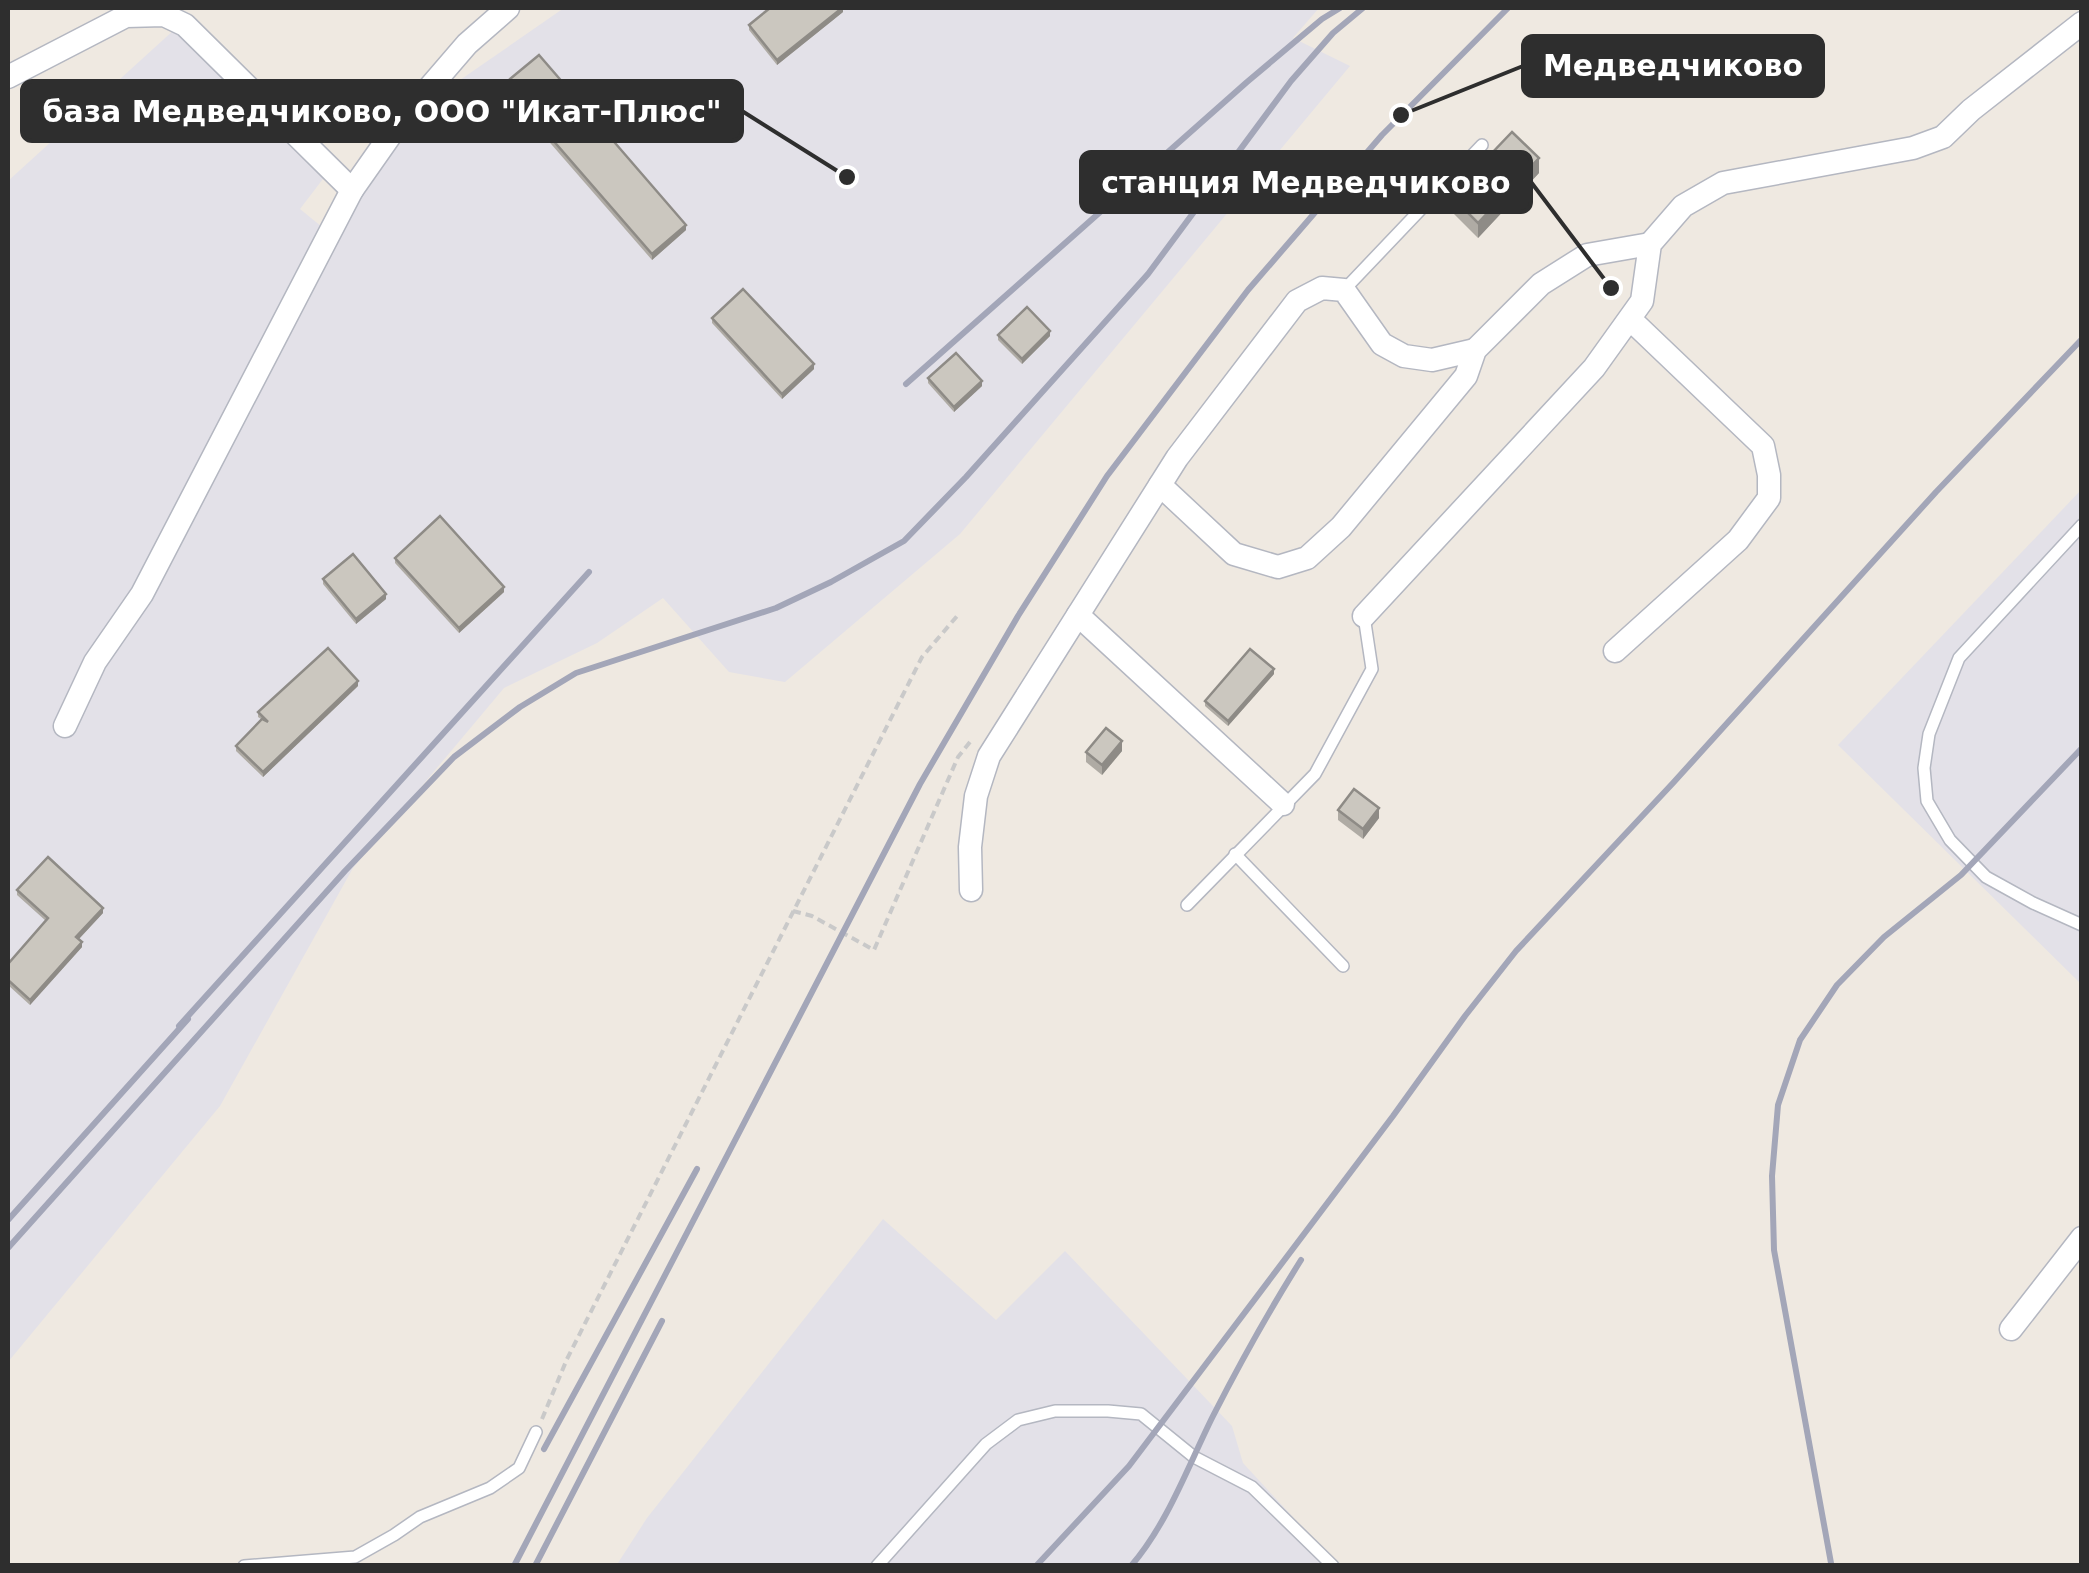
<svg xmlns="http://www.w3.org/2000/svg" width="2089" height="1573" viewBox="0 0 2089 1573" font-family="'DejaVu Sans',sans-serif">
  <rect width="100%" height="100%" fill="#efe9e1"/>
  <!-- industrial -->
  <g fill="#e3e1e8">
    <path d="M564,8H1319L1293,38L1350,66L960,534L785,682L729,672L663,598L597,643L504,688L353,868L220,1106L8,1362V181L175,29L326,175L300,209L327,231L420,120L460,80Z"/>
    <path d="M2081,490V984L1838,745Z"/>
    <path d="M883,1219L996,1320L1065,1251L1232,1426L1243,1463L1337,1565L616,1566L647,1518Z"/>
  </g>
  <g fill="none" stroke-linecap="round" stroke-linejoin="round">
    <defs>
      <g id="service">
        <path d="M1344,290L1482,145"/>
        <path d="M2082,525L1959,658L1929,734L1924,768L1927,801L1950,840L1986,877L2033,903L2082,925"/>
        <path d="M1235,854L1343,966"/>
        <path d="M1187,905L1315,774L1372,669L1364,616"/>
        <path d="M244,1566L355,1557L394,1535L420,1517L490,1488L519,1468L536,1432"/>
        <path d="M877,1566L986,1444L1018,1420L1055,1411H1108L1141,1414L1194,1457L1252,1487L1333,1566"/>
      </g>
      <g id="minor">
        <path d="M8,77L126,16L164,15L185,25L352,190"/>
        <path d="M1160,485L1234,554L1278,567L1307,558L1341,527L1466,376L1475,350L1541,284L1587,255L1650,244"/>
        <path d="M1078,615L1283,804"/>
        <path d="M1364,616L1594,368L1642,301L1650,244L1683,206L1723,183L1913,148L1943,137L1971,110L2082,23"/>
        <path d="M1615,651L1738,540L1769,498V475L1763,446L1630,319"/>
        <path d="M65,726L95,662L142,594L352,190L399,123L467,44L508,8"/>
        <path d="M971,890L970,847L976,796L989,756L1177,458L1297,301L1322,288L1344,290L1382,344L1404,356L1432,360L1475,350"/>
        <path d="M2011,1329L2082,1238"/>
      </g>
    </defs>
    <!-- service casing -->
    <use href="#service" stroke="#b4b7c1" stroke-width="14"/>
    <!-- minor casing -->
    <use href="#minor" stroke="#b4b7c1" stroke-width="25"/>
    <!-- path -->
    <g stroke="#c9c9c9" stroke-width="4" stroke-dasharray="8 5" stroke-linecap="butt">
      <path d="M793,911L812,916L874,950L958,757L970,742"/>
      <path d="M542,1419L567,1359L922,657L958,615"/>
    </g>
    <!-- service -->
    <use href="#service" stroke="#fff" stroke-width="11"/>
    <!-- minor -->
    <use href="#minor" stroke="#fff" stroke-width="22"/>
    <!-- rail -->
    <g stroke="#a3a6b8" stroke-width="6">
      <path d="M906,384L1247,82L1322,19L1340,8"/>
      <path d="M179,1026L589,572"/>
      <path d="M8,1220L188,1019"/>
      <path d="M8,1248L345,871L454,757L520,707L576,673L776,608L831,582L904,541L966,477L1148,274L1291,81L1333,33L1363,8"/>
      <path d="M544,1449L697,1169"/>
      <path d="M1831,1563L1774,1250L1772,1176L1778,1105L1800,1040L1837,985L1884,937L1961,875L2082,748"/>
      <path d="M514,1566L920,784L1018,616L1107,476L1248,290L1382,135L1508,8"/>
      <path d="M535,1566L662,1321"/>
      <path d="M1036,1566L1129,1466L1393,1116L1465,1016L1516,951L1673,783L1936,492L2082,339"/>
      <path d="M1131,1566C1168,1523 1188,1466 1213,1416C1240,1363 1269,1311 1301,1260"/>
    </g>
  </g>
  <!-- wall -->
  <g fill="#afaba4">
    <path d="M843,12L777,65L749,30V25Z"/>
    <path d="M504,84L686,230L652,260L504,90Z"/>
    <path d="M1539,173L1478,238L1451,211V196Z"/>
    <path d="M712,318L814,369L782,399L712,323Z"/>
    <path d="M998,335L1050,336L1022,364L998,340Z"/>
    <path d="M928,378L982,386L954,412L928,383Z"/>
    <path d="M395,558L504,592L459,633L395,563Z"/>
    <path d="M323,579L386,599L356,624L323,584Z"/>
    <path d="M1274,674L1228,726L1205,706V701Z"/>
    <path d="M358,686L263,777L236,751V746L261,719L258,717V712Z"/>
    <path d="M1122,751L1102,775L1086,762V752Z"/>
    <path d="M1338,810L1379,818L1363,839L1338,820Z"/>
    <path d="M17,890L103,913L79,939L82,947L30,1005L8,985V964L46,921L17,895Z"/>
  </g>
  <!-- shaded-wall -->
  <g fill="#8e8b86">
    <path d="M843,8V12L777,65V60Z"/>
    <path d="M1539,158V173L1478,238V223Z"/>
    <path d="M686,225V230L652,260V254Z"/>
    <path d="M1050,331V336L1022,364V359Z"/>
    <path d="M814,364V369L782,399V394Z"/>
    <path d="M982,381V386L954,412V407Z"/>
    <path d="M504,587V592L459,633V628Z"/>
    <path d="M386,594V599L356,624V619Z"/>
    <path d="M1274,669V674L1228,726V721Z"/>
    <path d="M358,681V686L263,777V772Z"/>
    <path d="M1122,741V751L1102,775V765Z"/>
    <path d="M1379,808V818L1363,839V829Z"/>
    <path d="M103,908V913L76,942V937Z"/>
    <path d="M82,942V947L30,1005V1000Z"/>
  </g>
  <!-- building -->
  <g fill="#cbc7bf" stroke="#8e8b86" stroke-width="2.5">
    <path d="M770,8H842L777,60L749,25Z"/>
    <path d="M539,55L686,225L652,254L504,84Z"/>
    <path d="M1512,132L1539,158L1478,223L1451,196Z"/>
    <path d="M743,289L814,364L782,394L712,318Z"/>
    <path d="M1027,307L1050,331L1022,359L998,335Z"/>
    <path d="M956,353L982,381L954,407L928,378Z"/>
    <path d="M440,516L504,587L459,628L395,558Z"/>
    <path d="M353,554L386,594L356,619L323,579Z"/>
    <path d="M328,648L358,681L263,772L236,746L262,719L268,722L258,712Z"/>
    <path d="M1250,649L1274,669L1228,721L1205,701Z"/>
    <path d="M1106,728L1122,741L1102,765L1086,752Z"/>
    <path d="M1354,789L1379,808L1363,829L1338,810Z"/>
    <path d="M48,857L103,908L76,937L82,942L30,1000L8,980V964L48,918L17,890Z"/>
  </g>
  <!-- callouts -->
  <path fill="none" stroke="#2e2e2e" stroke-width="4" d="M1401 115L1523 66M847 177L742 111M1611 288L1531 182"/>
  <g fill="#2e2e2e" stroke="#fff" stroke-width="4">
    <circle cx="1401" cy="115" r="10"/>
    <circle cx="847" cy="177" r="10"/>
    <circle cx="1611" cy="288" r="10"/>
  </g>
  <g fill="#2e2e2e" stroke="#2e2e2e" stroke-width="4">
    <rect x="1523" y="36" width="300" height="60" rx="10"/>
    <rect x="22" y="81" width="720" height="60" rx="10"/>
    <rect x="1081" y="152" width="450" height="60" rx="10"/>
  </g>
  <g font-size="30" text-anchor="middle" font-weight="bold" fill="#fff">
    <text x="1673" y="76">Медведчиково</text>
    <text x="382" y="122">база Медведчиково, ООО "Икат-Плюс"</text>
    <text x="1306" y="193">станция Медведчиково</text>
  </g>
  <!-- border -->
  <rect width="2089" height="1573" fill="none" stroke="#2e2e2e" stroke-width="20"/>
</svg>
